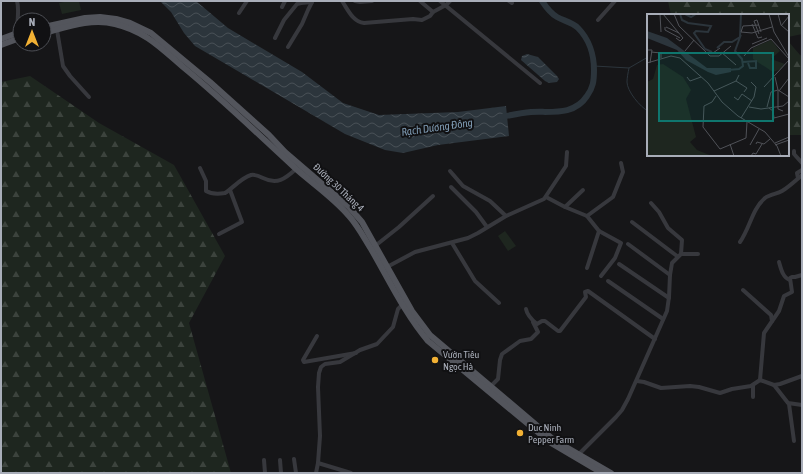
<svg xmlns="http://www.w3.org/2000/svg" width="803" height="474" viewBox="0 0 803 474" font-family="'Asap Condensed',sans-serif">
  <defs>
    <pattern id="forest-firs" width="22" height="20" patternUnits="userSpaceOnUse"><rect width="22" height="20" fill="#1e261f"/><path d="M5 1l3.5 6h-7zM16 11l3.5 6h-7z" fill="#3c433d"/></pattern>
    <pattern id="water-waves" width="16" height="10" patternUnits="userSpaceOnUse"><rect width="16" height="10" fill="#2c353c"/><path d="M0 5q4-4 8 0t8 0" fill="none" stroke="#485056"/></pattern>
  </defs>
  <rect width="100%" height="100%" fill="#161618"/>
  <!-- grass -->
  <g fill="#1e261f">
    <path d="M68,1H79L81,10L62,14L59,3Z"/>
    <path d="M505,231L516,246L508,251L498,236Z"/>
  </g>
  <!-- forest -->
  <g fill="url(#forest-firs)">
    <path d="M668,1H802V34L788,37V15H671Z"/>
    <path d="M788,41L800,55L802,56V135H788Z"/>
    <path d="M30,76L99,123L174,165L225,256L189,323L231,473H1V82Z"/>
  </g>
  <!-- water -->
  <g fill="url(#water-waves)">
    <path d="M160,1H196L228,28L302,72L343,103L379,115L458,112L506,106L509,136L438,145L403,153L385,150L345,134L195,46L184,33L171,12Z"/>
    <path d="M527,54L538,57L557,76L559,79L557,82L549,83L545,81L521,60L522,56Z"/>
  </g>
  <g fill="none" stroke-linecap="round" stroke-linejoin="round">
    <!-- stream -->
    <g stroke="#2c353c" stroke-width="1">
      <path d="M594,66L629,68L648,57"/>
      <path d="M629,68C628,73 627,78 627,82C627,91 640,107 648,111"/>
    </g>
    <!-- river -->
    <path stroke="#2c353c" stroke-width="6" d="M501,117C511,115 521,113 531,112C551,111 574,116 587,96C593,88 594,81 594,70C594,55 589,39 578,28C572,22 564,21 557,17C550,13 546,7 542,1"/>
    <!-- minor -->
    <g stroke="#37383d" stroke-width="4">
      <path d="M17,1C20,11 16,22 18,33"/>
      <path d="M342,1C348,10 353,22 364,23L413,19L422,20L430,16L433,12L446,5L450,1"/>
      <path d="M355,1L360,2L372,1"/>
      <path d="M420,1L433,12"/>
      <path d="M440,1L540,83"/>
      <path d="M509,1L512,3"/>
      <path d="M282,7L285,1"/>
      <path d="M239,13L247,1"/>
      <path d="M598,20L615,1"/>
      <path d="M57,30L63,66L70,76L89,97"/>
      <path d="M275,38L284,20L297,4L301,3L312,2"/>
      <path d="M288,47L302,24L308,10L312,2"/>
      <path d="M794,151V154L802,163"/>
      <path d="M200,168L206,181V191C211,194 219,194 225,193C233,188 241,178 251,175C255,174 259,176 263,178C277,185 285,179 296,169"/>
      <path d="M450,171L463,186L490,201L506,216"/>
      <path d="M798,178L797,173L802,170"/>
      <path d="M451,187L476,212L487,227"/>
      <path d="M546,197L565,207L587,216L599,231L621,243L615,258L601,276"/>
      <path d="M565,207L583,190"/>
      <path d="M587,216L613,197L623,172L621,163"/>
      <path d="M632,222L677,256"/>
      <path d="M219,234L242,222L230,190"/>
      <path d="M740,242C750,228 752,209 765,198C770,194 777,194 782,191C790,186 796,180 802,175"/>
      <path d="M452,243L475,281L499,303"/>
      <path d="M628,244L670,275"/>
      <path d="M375,246L399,227L433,196"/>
      <path d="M681,254H698"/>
      <path d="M779,262C781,269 783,278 790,280"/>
      <path d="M619,264L669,298"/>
      <path d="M387,267L415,252L468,238L478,233L506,216L544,199L566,166L567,152"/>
      <path d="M587,268L599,231"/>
      <path d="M608,281L663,319"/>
      <path d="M743,290L771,315L772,321"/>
      <path d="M526,309C527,315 532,320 537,324L542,321H545L558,331H560L586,297L585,292L588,291L655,339"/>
      <path d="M317,336L303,360L304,362L356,353"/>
      <path d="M760,380L764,333L779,311L784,296L792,292L790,278L792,277H795L802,275"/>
      <path d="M637,381L644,382L661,388L690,386L699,387L720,393L732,389L751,386L760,380L774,385L780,384L802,376"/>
      <path d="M774,385L788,403L802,405"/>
      <path d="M490,387L498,379L500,360L502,354L520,341L531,339L538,332L533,322"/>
      <path d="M753,397V385"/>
      <path d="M789,404L794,441"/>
      <path d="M579,454L616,417L622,410L628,399L667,311L669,297L670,275L672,263L681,254L682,240L668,228L659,212L651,203"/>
      <path d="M294,459L296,473"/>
      <path d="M264,460L265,473"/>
      <path d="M280,460L281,473"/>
      <path d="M318,463L351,473"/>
      <path d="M316,473L318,463L320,436L318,387L319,373L321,367L325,364L340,362L360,350L377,344L393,327L398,309L403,304"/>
    </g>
    <!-- primary -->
    <g stroke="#53555c" stroke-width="6">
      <path d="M44,27L85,18L100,17L116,19L130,23L151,33L210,82L269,135L285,152L349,207L362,222L412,311L430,335L554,440L611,473"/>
      <path d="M44,33C67,27 91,18 115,24C145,31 161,48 183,67C222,99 258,134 295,168C313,184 334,198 349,216C358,226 364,238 371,249C389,280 405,314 428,341L551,443L602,473"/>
      <path d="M1,39L20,32"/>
      <path d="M1,45L20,38"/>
    </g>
  </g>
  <!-- markers -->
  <g fill="#f2b134" stroke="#111113" stroke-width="1.5">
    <circle cx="435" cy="360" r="4"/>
    <circle cx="520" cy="433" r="4"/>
  </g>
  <g text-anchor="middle" stroke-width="4" stroke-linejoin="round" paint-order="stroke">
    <!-- street labels -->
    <g font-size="10" fill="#a8adb8" stroke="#111113">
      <text transform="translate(339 187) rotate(43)" y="4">Đường 30 Tháng 4</text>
    </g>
    <!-- poi labels -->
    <g font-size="10" fill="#a8adb8" stroke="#111113" text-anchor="start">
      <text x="443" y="358">Vườn Tiêu<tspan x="443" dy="12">Ngọc Hà</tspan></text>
      <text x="528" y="431">Duc Ninh<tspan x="528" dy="12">Pepper Farm</tspan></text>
    </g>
    <!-- water labels -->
    <g font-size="11" font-style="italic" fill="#7f9bb3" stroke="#111113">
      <text transform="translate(437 127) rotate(-8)" y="4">Rạch Dương Đông</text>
    </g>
  </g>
  <!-- overview -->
  <g transform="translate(647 14)">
    <rect width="142" height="142" fill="#161618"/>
    <path d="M124,26L133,37L124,45L138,50L134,55L126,58L106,45V34ZM16,50L36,63L44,76L39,85L49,123L43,128L50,136L65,142H0V68L6,65L10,51Z" fill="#1e261f"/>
    <path d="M0,17L20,24L60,54H84V58L69,61L61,58L39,46L30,36L0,24Z" fill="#2c353c"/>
    <path fill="none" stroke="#2c353c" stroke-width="2" d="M33,0L35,6L41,9L64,12L61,18L49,17L47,19L58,35L65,38M38,0L44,3L49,0M93,23L94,0M70,34L77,28H85L93,23L88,37L95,45L96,52L92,55L81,56M96,48L109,47V54H103L101,49"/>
    <path fill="none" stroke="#505258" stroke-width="1" d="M13,0L14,18M16,0L36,24L33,27L29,24M27,0L32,12L60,39H66L73,34M122,0L127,18L142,43M131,0L134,11L142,18M105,10L111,24L115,23M112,11L96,12L94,18L105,19L125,13M134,12L142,2M18,13V16L33,24M19,13L32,19M112,20L107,7L110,6L114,18M105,30L120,24M0,36H5L3,49M38,37L47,26M4,38L14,39V44M74,38L89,51M60,39L63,42H72L84,32M97,42L104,34L124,25L142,45M0,49L24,42L33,44L61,69L75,88L91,102L118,118L130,132L134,142M40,63L43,67L54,63M128,63L131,76M89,67L100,74L97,78M117,73L142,46M67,77L89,67L92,61M131,77V95L136,97M132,77L142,64M69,82L65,88L57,92L56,113L73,135L99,124L100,108M87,83L91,86L95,80L105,87M102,93L114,95L136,92L142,87M120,93L124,78L131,76L142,83M122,94L126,97L127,104L142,100M94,104L107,83L109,73L104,68M128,129L142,123M83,130L87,142M109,130L110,128L117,130L123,125M103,131L112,115M128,131L142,126M104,142L106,139L109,140L115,130"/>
    <path fill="#0f766e" fill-opacity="0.15" stroke="#0f766e" stroke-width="2" d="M12,39H126V107H12Z"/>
    <rect width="142" height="142" fill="none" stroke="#a8adb8" stroke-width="2"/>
  </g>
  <!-- border -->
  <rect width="803" height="474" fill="none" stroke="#a8adb8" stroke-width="4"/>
  <!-- north arrow -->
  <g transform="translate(32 32)"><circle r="19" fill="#111113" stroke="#4d4f55"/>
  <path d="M0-3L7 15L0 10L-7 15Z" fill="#f2b134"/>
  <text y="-6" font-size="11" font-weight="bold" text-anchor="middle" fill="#a8adb8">N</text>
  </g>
</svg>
